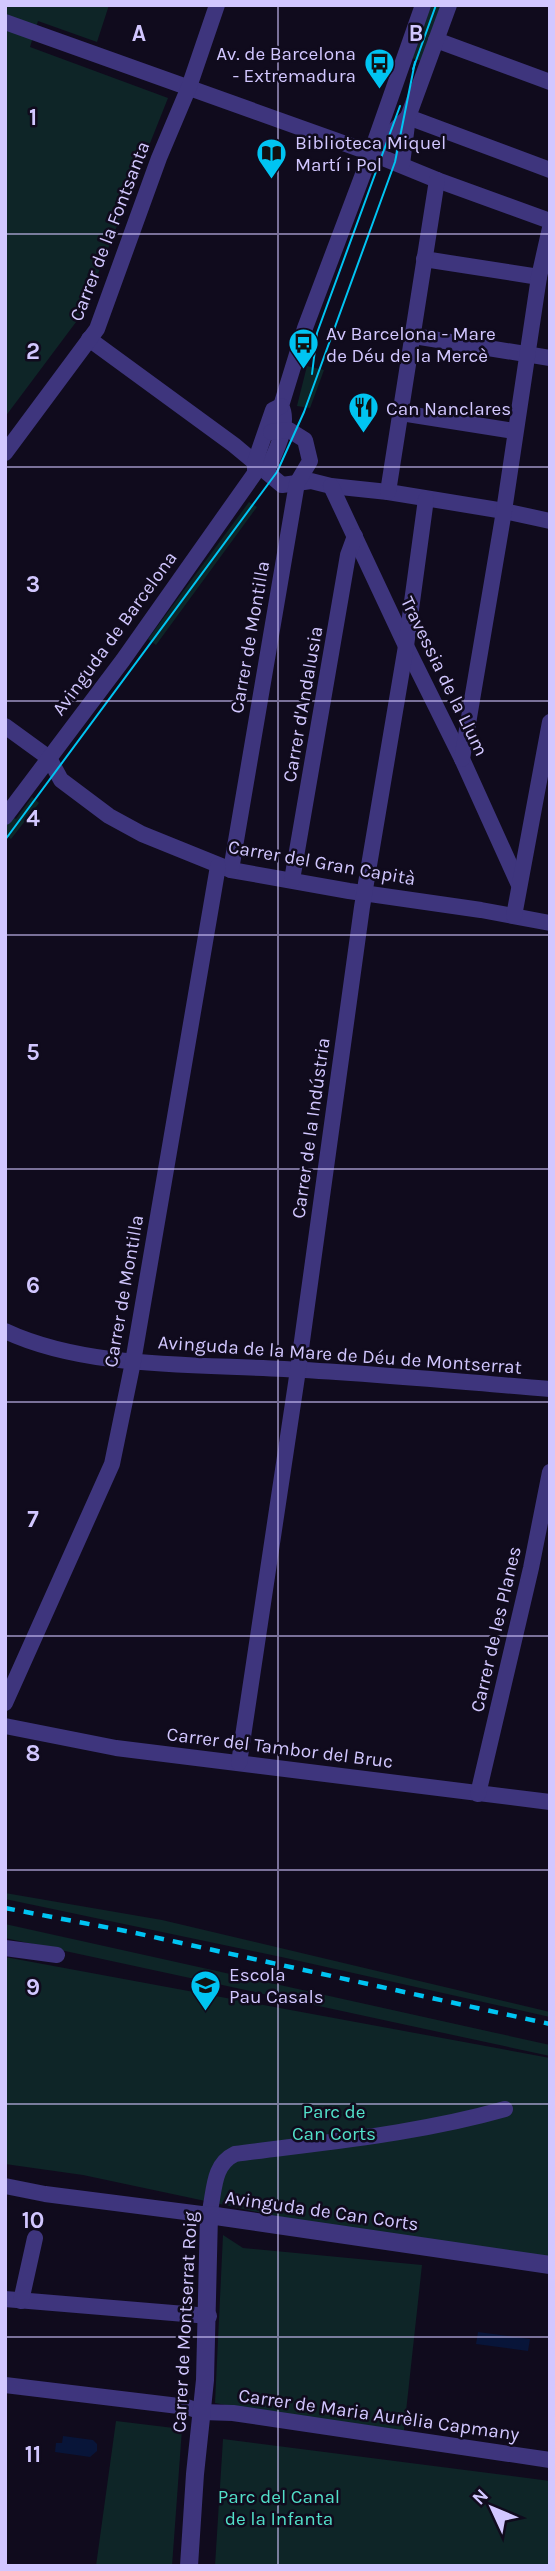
<svg xmlns="http://www.w3.org/2000/svg" width="555" height="2571" viewBox="0 0 555 2571" font-family="Karla,sans-serif">
  <rect width="100%" height="100%" fill="#100b1d"/>
  <!-- green -->
  <g fill="#0e2527">
    <path d="M5,5H109L97,42L38,21L30,47L168,98L82,314L5,417Z"/>
    <path d="M431,5H442L421,61L412,58Z"/>
    <path d="M307,366L324,370L310,408L297,406Z"/>
    <path d="M249,502L257,507L156,645L148,639Z"/>
    <path d="M32,797L39,803L11,839L5,834V826L12,817L16,819Z"/>
    <path d="M5,1893L162,1920L550,2012V2017L286,1958L5,1899Z"/>
    <path d="M5,1924L550,2045V2056L5,1938Z"/>
    <path d="M5,1957L550,2058V2264L300,2221L83,2175L5,2164Z"/>
    <path d="M223,2235L243,2248L422,2265L404,2430L396,2437L215,2403Z"/>
    <path d="M116,2421L182,2429L172,2566H96Z"/>
    <path d="M223,2439L550,2481V2566H215Z"/>
  </g>
  <!-- water -->
  <g fill="#081539">
    <path d="M478,2332L530,2339L528,2351L476,2344Z"/>
    <path d="M63,2436L93,2440L97,2444V2451L90,2457L55,2452L56,2443H62Z"/>
  </g>
  <g fill="none" stroke-linecap="round" stroke-linejoin="round">
    <!-- minor -->
    <g stroke="#3e357d" stroke-width="16">
      <path d="M5,22L371,153L437,180L550,221"/>
      <path d="M436,40L550,82"/>
      <path d="M408,117L550,170"/>
      <path d="M372,152L408,117"/>
      <path d="M402,164L408,117L449,5"/>
      <path d="M424,259L539,277"/>
      <path d="M414,336L550,358"/>
      <path d="M89,339L234,445L282,485L311,481L331,486L388,492L504,511L550,521"/>
      <path d="M401,413L514,431"/>
      <path d="M5,453L97,329L159,158L189,87L217,5"/>
      <path d="M267,471C274,454 291,424 281,406L305,328L371,153L423,5"/>
      <path d="M331,486L406,646L462,759L519,885"/>
      <path d="M388,492L437,180"/>
      <path d="M5,726L49,758L61,780L109,816L142,834L231,870L349,891L481,910L550,923"/>
      <path d="M462,759L504,511L539,277L550,228"/>
      <path d="M5,817L123,660L255,473V462L273,410L281,406"/>
      <path d="M231,870L297,483L310,461L305,440L289,430L271,432"/>
      <path d="M292,880L348,555L355,536"/>
      <path d="M514,916L550,722"/>
      <path d="M5,1331C86,1369 196,1364 284,1369C372,1373 461,1382 550,1389"/>
      <path d="M5,1703L112,1464L133,1362L218,866"/>
      <path d="M5,1726L116,1748L550,1802"/>
      <path d="M239,1763L298,1370L362,907L406,646L426,499"/>
      <path d="M478,1794L531,1568L550,1472"/>
      <path d="M5,1948L57,1955"/>
      <path d="M5,2186L45,2194L209,2215C215,2191 212,2165 235,2154C325,2142 417,2134 505,2109"/>
      <path d="M5,2299L209,2316"/>
      <path d="M21,2301L35,2238"/>
      <path d="M5,2385L187,2407L202,2412L233,2413L550,2460"/>
    </g>
    <!-- tertiary -->
    <path stroke="#3e357d" stroke-width="18" d="M189,2566L195,2474L205,2380L209,2215L550,2265"/>
    <!-- tram -->
    <g stroke="#00c4f2" stroke-width="2">
      <path d="M413,69L436,5"/>
      <path d="M312,374L317,333L400,106"/>
      <path d="M5,840L277,472L304,412L395,162L415,62"/>
    </g>
    <!-- rail -->
    <path stroke="#00c4f2" stroke-width="4.5" stroke-dasharray="10 9" stroke-linecap="butt" d="M5,1908L131,1932L550,2024"/>
  </g>
  <!-- grid -->
  <path fill="none" stroke="#d2c7ff" stroke-width="2" stroke-opacity="0.55" d="M278,5V2566M5,234H550M5,467H550M5,701H550M5,935H550M5,1169H550M5,1402H550M5,1636H550M5,1870H550M5,2104H550M5,2337H550"/>
  <!-- icons -->
  <defs>
    <symbol id="bus-pin" viewBox="-11 -11 22 30"><path d="M0 17L-7.5 6A9.5 9.5 0 1 1 7.5 6Z" fill="#00c4f2" stroke="#100b1d"/><path d="M-5-6H5V4H4V6H2V4H-2V6H-4V4H-5ZM-3.5-4V0h7V-4ZM-3.5 1.2v1.5H-2V1.2ZM2 1.2v1.5H3.5V1.2Z" fill="#111"/></symbol>
    <symbol id="library-pin" viewBox="-11 -11 22 30"><path d="M0 17L-7.5 6A9.5 9.5 0 1 1 7.5 6Z" fill="#00c4f2" stroke="#100b1d"/><path d="M-6-4Q-3-5.5-.7-3.5V5Q-3 3-6 4ZM6-4Q3-5.5 .7-3.5V5Q3 3 6 4Z" fill="#111"/></symbol>
    <symbol id="restaurant-pin" viewBox="-11 -11 22 30"><path d="M0 17L-7.5 6A9.5 9.5 0 1 1 7.5 6Z" fill="#00c4f2" stroke="#100b1d"/><path d="M-5-6h1v4h1v-4h1v4h1v-4h1v5L-1.5 .5V6h-2V.5L-5-1ZM5-6V6H3V1.5H1.5Q1.5-4 5-6Z" fill="#111"/></symbol>
    <symbol id="school-pin" viewBox="-11 -11 22 30"><path d="M0 17L-7.5 6A9.5 9.5 0 1 1 7.5 6Z" fill="#00c4f2" stroke="#100b1d"/><path d="M0-5L7-2L0 1L-7-2ZM-4 1L0 2.5L4 1V4Q0 6-4 4Z" fill="#111"/></symbol>
  </defs>
  <g fill-rule="evenodd">
    <use href="#bus-pin" x="362" y="46" width="35" height="47"/>
    <use href="#library-pin" x="254" y="136" width="35" height="47"/>
    <use href="#bus-pin" x="286" y="326" width="35" height="47"/>
    <use href="#restaurant-pin" x="346" y="390" width="35" height="47"/>
    <use href="#school-pin" x="188" y="1968" width="35" height="47"/>
  </g>
  <g text-anchor="middle" stroke-width="5" stroke-linejoin="round" paint-order="stroke">
    <!-- poi labels -->
    <g font-size="19" fill="#d2c7ff" stroke="#100b1d" text-anchor="start">
      <text x="356" y="60" text-anchor="end">Av. de Barcelona<tspan x="356" dy="22">- Extremadura</tspan></text>
      <text x="295" y="149">Biblioteca Miquel<tspan x="295" dy="22">Martí i Pol</tspan></text>
      <text x="326" y="340">Av Barcelona - Mare<tspan x="326" dy="22">de Déu de la Mercè</tspan></text>
      <text x="386" y="415">Can Nanclares</text>
      <text x="229" y="1981">Escola<tspan x="229" dy="22">Pau Casals</tspan></text>
    </g>
    <!-- street labels -->
    <g font-size="19" fill="#d2c7ff" stroke="#100b1d">
      <text transform="translate(109 231) rotate(-69)" y="7">Carrer de la Fontsanta</text>
      <text transform="translate(114 633) rotate(-54)" y="7">Avinguda de Barcelona</text>
      <text transform="translate(249 637) rotate(-80)" y="7">Carrer de Montilla</text>
      <text transform="translate(445 676) rotate(64)" y="7">Travessia de la Llum</text>
      <text transform="translate(302 704) rotate(-80)" y="7">Carrer d'Andalusia</text>
      <text transform="translate(322 862) rotate(10)" y="7">Carrer del Gran Capità</text>
      <text transform="translate(310 1128) rotate(-82)" y="7">Carrer de la Indústria</text>
      <text transform="translate(123 1291) rotate(-80)" y="7">Carrer de Montilla</text>
      <text transform="translate(340 1354) rotate(4)" y="7">Avinguda de la Mare de Déu de Montserrat</text>
      <text transform="translate(495 1629) rotate(-77)" y="7">Carrer de les Planes</text>
      <text transform="translate(280 1747) rotate(7)" y="7">Carrer del Tambor del Bruc</text>
      <text transform="translate(322 2210) rotate(8)" y="7">Avinguda de Can Corts</text>
      <text transform="translate(184 2322) rotate(-87)" y="7">Carrer de Montserrat Roig</text>
      <text transform="translate(379 2414) rotate(8)" y="7">Carrer de Maria Aurèlia Capmany</text>
    </g>
    <!-- park labels -->
    <g font-size="19" fill="#52e0c9" stroke="#100b1d">
      <text x="334" y="2118">Parc de<tspan x="334" dy="22">Can Corts</tspan></text>
      <text x="279" y="2503">Parc del Canal<tspan x="279" dy="22">de la Infanta</tspan></text>
    </g>
  </g>
  <g font-size="23" text-anchor="middle" font-weight="bold" fill="#d2c7ff" stroke="#100b1d" stroke-width="5" stroke-linejoin="round" paint-order="stroke">
    <text x="139" y="41">A</text>
    <text x="416" y="41">B</text>
    <text x="33" y="125">1</text>
    <text x="33" y="359">2</text>
    <text x="33" y="592">3</text>
    <text x="33" y="826">4</text>
    <text x="33" y="1060">5</text>
    <text x="33" y="1293">6</text>
    <text x="33" y="1527">7</text>
    <text x="33" y="1761">8</text>
    <text x="33" y="1995">9</text>
    <text x="33" y="2228">10</text>
    <text x="33" y="2462">11</text>
  </g>
  <!-- border -->
  <rect width="555" height="2571" fill="none" stroke="#d2c7ff" stroke-width="14"/>
  <!-- north arrow -->
  <g transform="translate(492 2508) rotate(314)" stroke="#100b1d" stroke-width="5" paint-order="stroke">
  <path d="M0-5L12 26L0 18L-12 26Z" fill="#d2c7ff"/>
  <text y="-10" font-size="19" font-weight="bold" text-anchor="middle" fill="#d2c7ff">N</text>
  </g>
</svg>
